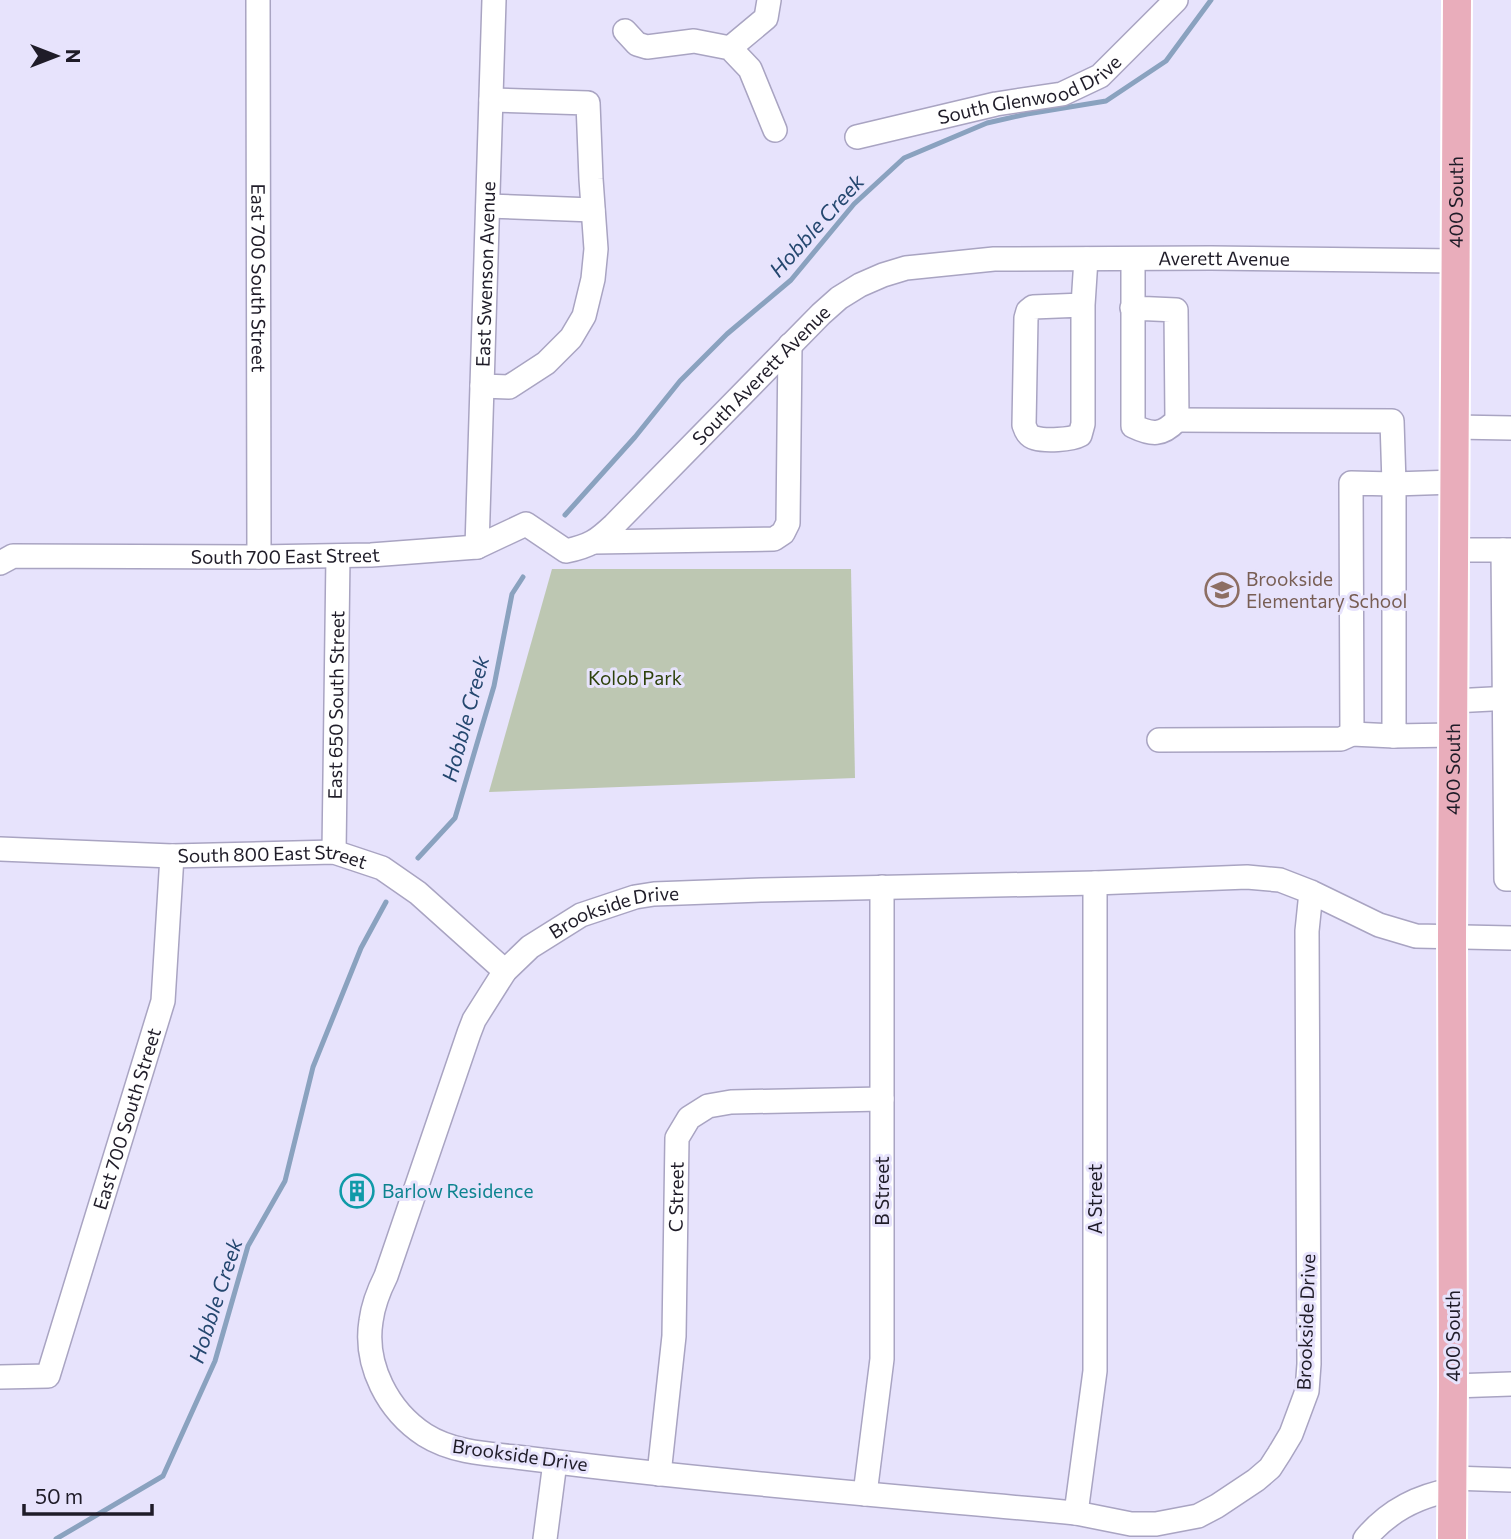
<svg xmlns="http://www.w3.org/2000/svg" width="1511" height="1539" viewBox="0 0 1511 1539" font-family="Commissioner,sans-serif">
  <rect width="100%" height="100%" fill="#e7e3fc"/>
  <!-- green -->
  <path fill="#bdc7b2" d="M552,569H851L855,778L489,792Z"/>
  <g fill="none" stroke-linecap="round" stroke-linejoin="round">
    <!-- stream -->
    <g stroke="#8aa2bf" stroke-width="5">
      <path d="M565,515L635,437L680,381L727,334L791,280L854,204L904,158L987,123L1027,114L1106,101L1166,61L1211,0"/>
      <path d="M418,858L455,818L494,686L512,594L523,577"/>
      <path d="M56,1539L163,1476L215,1361L248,1246L285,1181L313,1067L361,948L386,902"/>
    </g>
    <defs>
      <g id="minor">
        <path id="s1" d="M258,0L259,557"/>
        <path d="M625,31L637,44L647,47L694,41L730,48L750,69L775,130"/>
        <path d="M730,48L766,18L769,0"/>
        <path id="s2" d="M857,137L996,104L1062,94L1100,76L1176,0"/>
        <path d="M488,206L593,210"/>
        <path d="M1083,305L1033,307L1028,311L1026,318L1024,425C1026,431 1028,436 1035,438C1045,441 1071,440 1080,435L1083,424V305L1086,259"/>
        <path d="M1132,308L1176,310L1177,420C1162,436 1152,435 1133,426V259"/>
        <path d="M482,386L509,387L546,363L571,338L584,316L593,279L596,249L591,179L588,103L491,100"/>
        <path d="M1177,420L1392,421L1394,484L1455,482"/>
        <path d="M1455,427L1511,428"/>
        <path d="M594,542L774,539L783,533L788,523L790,345"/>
        <path id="s3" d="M477,547L494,0"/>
        <path d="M1454,550H1511"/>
        <path d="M1503,550L1506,879H1511"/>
        <path id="s4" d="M0,563L13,556L259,557L371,555L477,547L526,524L566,551C590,546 597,541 614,525L821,314L839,298L860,285L883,275L906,268L994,259L1211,258L1456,261"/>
        <path d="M1453,701L1511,698"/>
        <path d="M1352,734L1351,483L1394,484V736L1453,735"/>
        <path d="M1159,740L1341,739L1352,734L1394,736"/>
        <path id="s5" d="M0,849L172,856L334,852L382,868L418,893L505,971"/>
        <path id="s6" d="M334,852L338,556"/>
        <path id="s7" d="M1311,892L1307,931L1309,1364L1307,1391L1291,1434L1279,1454L1270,1468L1256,1480L1217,1506L1198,1516L1156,1524H1131L1076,1513C914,1498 752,1485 590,1466C566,1463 541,1460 516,1457C485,1454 452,1452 425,1435C388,1411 364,1365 371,1321C373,1305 379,1290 386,1276L469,1033L474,1020L505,971L530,947L581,915L635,897L654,894L761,890L1095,883L1247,877L1280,880L1311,892L1379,925L1416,936L1511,938"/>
        <path id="s8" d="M0,1377L48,1376L163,1001L172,856"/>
        <path d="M1453,1386L1511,1384"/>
        <path id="s9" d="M659,1474L674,1336L677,1138L689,1118L708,1106L731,1102L882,1099"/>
        <path d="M1452,1478L1511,1480"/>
        <path d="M865,1494L882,1359V887"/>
        <path d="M1076,1513L1095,1371V883"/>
        <path d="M545,1539L555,1462"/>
        <path d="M1365,1539C1388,1511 1417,1496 1452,1490"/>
      </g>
      <g id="major">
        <path id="s10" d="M1452,1539L1453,1386L1452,937L1457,0"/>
      </g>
    </defs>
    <!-- minor casing -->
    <use href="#minor" stroke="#a9a4c2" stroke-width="26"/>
    <!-- major casing -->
    <use href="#major" stroke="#fff" stroke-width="32"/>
    <!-- minor -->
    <use href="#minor" stroke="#fff" stroke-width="23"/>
    <!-- major -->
    <use href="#major" stroke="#e9adbb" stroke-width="28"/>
  </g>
  <!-- icons -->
  <defs>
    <symbol id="school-ring" viewBox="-11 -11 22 22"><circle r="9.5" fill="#e7e3fc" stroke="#8d6e63" stroke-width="1.5"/><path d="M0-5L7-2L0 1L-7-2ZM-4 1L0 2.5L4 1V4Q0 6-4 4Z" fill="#8d6e63"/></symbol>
    <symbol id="building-ring" viewBox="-11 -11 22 22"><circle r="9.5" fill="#e7e3fc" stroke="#0f9aa8" stroke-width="1.5"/><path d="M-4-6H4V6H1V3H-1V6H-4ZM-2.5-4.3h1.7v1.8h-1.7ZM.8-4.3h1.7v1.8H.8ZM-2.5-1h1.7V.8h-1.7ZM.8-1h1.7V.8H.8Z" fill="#0f9aa8"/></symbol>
  </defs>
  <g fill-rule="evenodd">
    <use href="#school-ring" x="1203" y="571" width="38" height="38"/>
    <use href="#building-ring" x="338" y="1172" width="38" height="38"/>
  </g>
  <g text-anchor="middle" stroke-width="6" stroke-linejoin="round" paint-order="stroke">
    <!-- street labels -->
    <g font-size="19" fill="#1f1c28" stroke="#e7e3fc">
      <text dy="7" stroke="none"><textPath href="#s2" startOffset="180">South Glenwood Drive</textPath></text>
      <text dy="7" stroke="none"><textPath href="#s10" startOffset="1337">400 South</textPath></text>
      <text dy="7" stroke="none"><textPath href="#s4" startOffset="1349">Averett Avenue</textPath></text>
      <text dy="7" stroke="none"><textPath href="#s3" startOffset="273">East Swenson Avenue</textPath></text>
      <text dy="7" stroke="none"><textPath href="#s1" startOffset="278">East 700 South Street</textPath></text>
      <text dy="7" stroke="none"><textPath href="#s4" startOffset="847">South Averett Avenue</textPath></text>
      <text dy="7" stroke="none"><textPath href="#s4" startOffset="287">South 700 East Street</textPath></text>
      <text dy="7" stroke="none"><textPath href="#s6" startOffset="147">East 650 South Street</textPath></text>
      <text dy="7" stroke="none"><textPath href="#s10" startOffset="770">400 South</textPath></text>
      <text dy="7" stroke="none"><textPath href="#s5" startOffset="273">South 800 East Street</textPath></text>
      <text dy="7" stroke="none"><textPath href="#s7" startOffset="2090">Brookside Drive</textPath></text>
      <text dy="7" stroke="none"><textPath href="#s8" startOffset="317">East 700 South Street</textPath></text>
      <text transform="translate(882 1191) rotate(-90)" y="7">B Street</text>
      <text dy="7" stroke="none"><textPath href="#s9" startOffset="278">C Street</textPath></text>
      <text transform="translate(1095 1199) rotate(-90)" y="7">A Street</text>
      <text transform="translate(1306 1322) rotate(-88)" y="7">Brookside Drive</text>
      <text transform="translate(1453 1336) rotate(-90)" y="7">400 South</text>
      <text transform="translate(520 1455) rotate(8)" y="7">Brookside Drive</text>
    </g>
    <!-- education labels -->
    <g font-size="19" fill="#785e54" stroke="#e7e3fc" text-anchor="start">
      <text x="1246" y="586">Brookside<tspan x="1246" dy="22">Elementary School</tspan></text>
    </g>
    <!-- park labels -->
    <g font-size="19" fill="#2d410b" stroke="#e7e3fc">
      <text x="635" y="685">Kolob Park</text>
    </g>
    <!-- culture labels -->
    <g font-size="19" fill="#0d838f" stroke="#e7e3fc" text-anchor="start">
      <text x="382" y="1198">Barlow Residence</text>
    </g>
    <!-- water labels -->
    <g font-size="21" font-style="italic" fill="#24476f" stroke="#e7e3fc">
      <text transform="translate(817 226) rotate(-48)" y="7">Hobble Creek</text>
      <text transform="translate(466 719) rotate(-75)" y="7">Hobble Creek</text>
      <text transform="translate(216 1301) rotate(-72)" y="7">Hobble Creek</text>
    </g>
  </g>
  <!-- north arrow -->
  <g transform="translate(56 56) rotate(90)" stroke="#e7e3fc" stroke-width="5" paint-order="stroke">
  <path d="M0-5L12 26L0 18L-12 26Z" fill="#1f1c28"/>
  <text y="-10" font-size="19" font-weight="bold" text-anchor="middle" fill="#1f1c28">N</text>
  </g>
  <!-- scale -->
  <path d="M24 1504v10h128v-10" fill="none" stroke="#1f1c28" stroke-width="3.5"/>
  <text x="35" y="1504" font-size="21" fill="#1f1c28" stroke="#e7e3fc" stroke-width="5" paint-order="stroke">50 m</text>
</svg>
